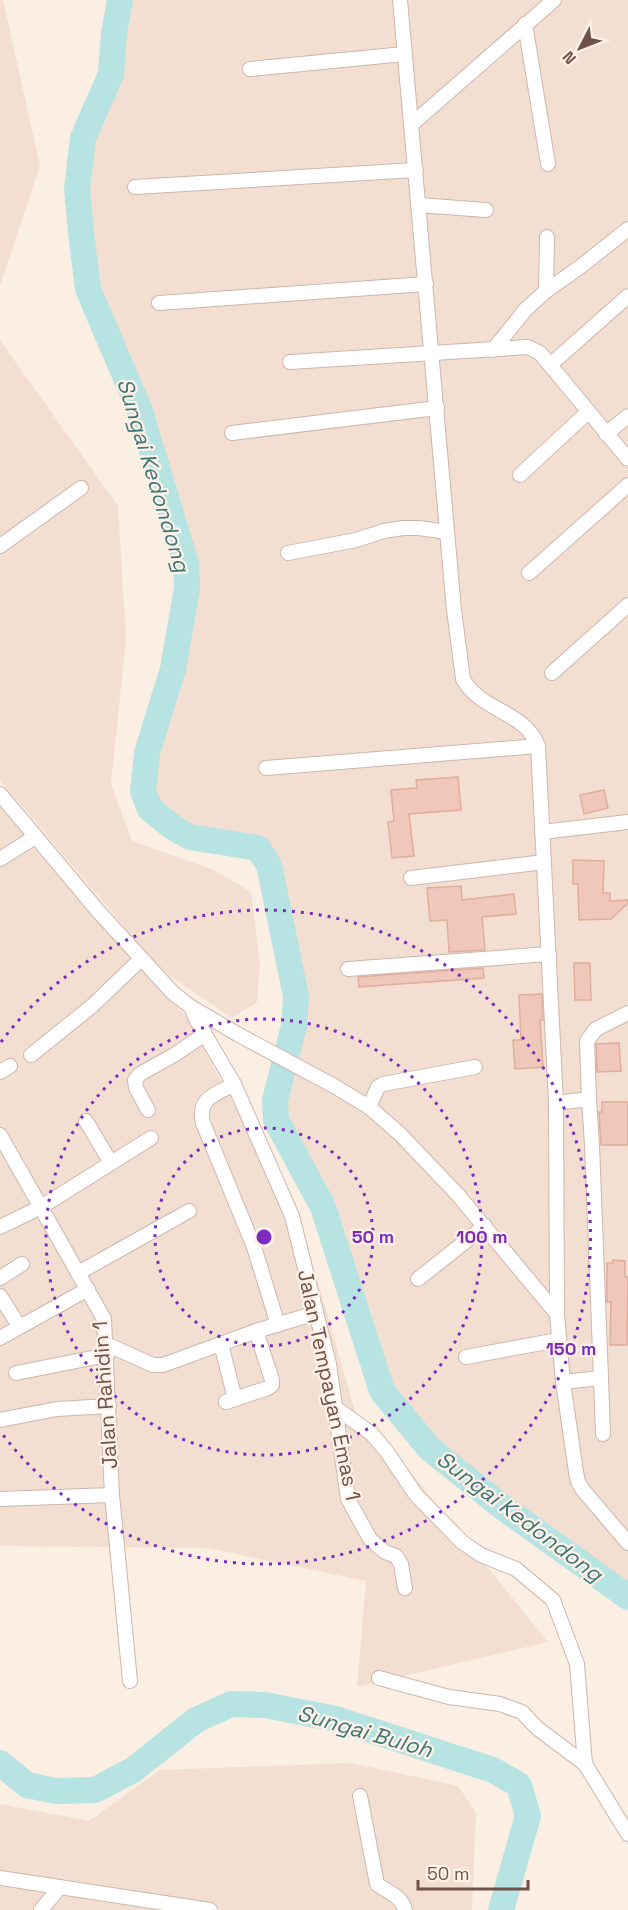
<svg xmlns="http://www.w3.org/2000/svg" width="628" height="1910" viewBox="0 0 628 1910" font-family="'Space Grotesk',sans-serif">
  <rect width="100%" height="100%" fill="#fbeee2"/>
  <!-- residential -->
  <g fill="#f2dfd1">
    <path d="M0,0H3L40,166L0,286Z"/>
    <path d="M119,0H628V1599L499,1508L427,1450L380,1392L321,1208L275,1121L273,1100L292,1025L293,996L267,866L257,850L190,838L173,829L148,811L140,791L145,752L171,669L185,588L182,565L135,412L85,291L80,242L75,188L82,137L109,73Z"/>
    <path d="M0,340L118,506L126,639L111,784L132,841L214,870L251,892L260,964L257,1002L232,1018L160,969L0,780Z"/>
    <path d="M0,800L96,916L187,1018L304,1233L355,1411L391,1448L548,1642L357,1687L366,1581L207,1548L0,1546Z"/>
    <path d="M351,1763L458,1786L476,1812L472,1910H0V1804L89,1821L160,1770Z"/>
  </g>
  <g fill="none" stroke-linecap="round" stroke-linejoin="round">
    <!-- river -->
    <g stroke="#b8e3e3" stroke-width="26">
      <path d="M120,0L114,33L111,74L83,138L77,189L82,241L88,289L140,411L186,564L187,588L173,669L147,753L143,791L150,809L174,828L190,837L258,848L269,865L296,996L294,1026L275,1100L276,1120L323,1207L382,1391L429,1448L501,1506L628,1597"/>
      <path d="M0,1763L27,1785L56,1791L95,1790L133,1770L196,1720L231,1704L265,1705L336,1719L493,1770L519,1785L528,1816L501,1910"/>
    </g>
  </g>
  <!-- building -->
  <g fill="#efc8bb" stroke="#e1ad9c" stroke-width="1.5">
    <path d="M458,777L461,810L409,814L414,856L392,858L388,822L394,821L391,790L417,788L416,780Z"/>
    <path d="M604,790L608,808L584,814L580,795Z"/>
    <path d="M573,860L604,861L603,893H610V901L628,900V903L611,919L579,920L578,884H573Z"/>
    <path d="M461,886L462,900L514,894L516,914L482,917L485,950L449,952L447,920L430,921L427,888Z"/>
    <path d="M574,963H590L591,1000H575Z"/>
    <path d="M483,968L484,978L359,987L358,977Z"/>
    <path d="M542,994L543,1020H540L543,1067L515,1069L513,1040H521L519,995Z"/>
    <path d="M619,1043L621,1071L597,1072L596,1044Z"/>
    <path d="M602,1102H628V1145H601L599,1112H602Z"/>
    <path d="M613,1260L625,1261V1277H628L627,1345H610L611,1302H607V1263H613Z"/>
  </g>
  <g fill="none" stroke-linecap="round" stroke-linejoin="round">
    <defs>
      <g id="minor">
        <path d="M400,0L454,610L463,679C480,711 525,711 538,746L556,1103L557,1314L563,1382L576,1472L578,1482L583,1490L628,1543"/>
        <path d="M525,24L548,164"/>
        <path d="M250,69L404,54"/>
        <path d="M412,124L554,0"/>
        <path d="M135,187L416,170"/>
        <path d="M419,205L486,210"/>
        <path d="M546,291L547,237"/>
        <path d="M159,303L426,284"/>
        <path d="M493,350L526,309L546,291L580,267L628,229"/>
        <path d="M290,362L528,347L540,353L628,459"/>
        <path d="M550,365L628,296"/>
        <path d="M232,433L437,408"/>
        <path d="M606,434L628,416"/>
        <path d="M520,475L588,412"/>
        <path d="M0,546L81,488"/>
        <path d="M288,553L356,540L384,531L403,528H419L447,532"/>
        <path d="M529,573L628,485"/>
        <path d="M552,673L628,605"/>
        <path d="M266,768L538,746"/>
        <path d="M0,794L98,911L173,993L191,1007L239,1035L334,1086L369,1107L400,1134L458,1195L557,1314"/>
        <path d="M542,832L628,822"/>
        <path d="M0,859L35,837"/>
        <path d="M411,878L544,862"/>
        <path d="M348,969L549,954"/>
        <path d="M191,1007L197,1021L234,1084L292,1216L329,1364L348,1499L370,1539L385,1552L396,1556L401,1564L405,1588"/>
        <path d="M31,1055L92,1006L141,959"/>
        <path d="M0,1072L10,1066"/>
        <path d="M234,1084C215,1095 197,1098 203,1123L254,1247L278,1325"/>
        <path d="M556,1103L589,1099L587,1041L596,1029L628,1013"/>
        <path d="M369,1107L378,1087L383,1084L475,1067"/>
        <path d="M148,1110L136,1088L135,1080L140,1074L174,1055L205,1034"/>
        <path d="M86,1121L111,1163"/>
        <path d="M0,1135L104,1319L112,1495L130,1681"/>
        <path d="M0,1227L41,1207L151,1138"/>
        <path d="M78,1273L189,1211"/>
        <path d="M0,1278L22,1264"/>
        <path d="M418,1279L485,1226"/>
        <path d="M0,1296L19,1326"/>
        <path d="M0,1338L88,1289"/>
        <path d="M106,1344L153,1365H163L256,1331L316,1313"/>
        <path d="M221,1344L235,1399"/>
        <path d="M466,1357L558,1340"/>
        <path d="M16,1373L107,1355"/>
        <path d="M601,1378L603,1434"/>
        <path d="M563,1382L601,1378L592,1145L589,1099"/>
        <path d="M226,1402L268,1388L272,1385V1380L256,1331"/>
        <path d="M337,1409L372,1434L387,1452L416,1495L462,1542L481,1555L516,1569L553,1600L577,1664L585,1764L628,1834"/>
        <path d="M0,1420L57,1409L109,1406"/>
        <path d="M0,1499L112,1495"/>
        <path d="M379,1678L449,1697L500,1704L522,1712L537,1728L585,1764"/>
        <path d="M360,1796L377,1884C387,1892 402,1896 405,1910"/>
        <path d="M0,1878L210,1910"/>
        <path d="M41,1910L60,1887"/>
      </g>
    </defs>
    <!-- minor casing -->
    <use href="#minor" stroke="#ceb6ad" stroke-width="16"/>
    <!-- minor -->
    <use href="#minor" stroke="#fff" stroke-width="14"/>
  </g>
  <!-- distance rings -->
  <g fill="none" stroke="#7b2cbf" stroke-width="3" stroke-dasharray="3 6">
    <circle cx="264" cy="1237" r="109"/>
    <circle cx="264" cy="1237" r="218"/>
    <path d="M1 1042A327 327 0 1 1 1 1432"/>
  </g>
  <g text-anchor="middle" stroke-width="4.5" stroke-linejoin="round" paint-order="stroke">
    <!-- street labels -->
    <g font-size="21" fill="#71524a" stroke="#fef2e8">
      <text transform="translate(329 1385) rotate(78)" y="7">Jalan Tempayan Emas 1</text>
      <text transform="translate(105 1395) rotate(-94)" y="7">Jalan Rahidin 1</text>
    </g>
    <!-- water labels -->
    <g font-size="22" font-style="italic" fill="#3f7676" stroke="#fef2e8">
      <text transform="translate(154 475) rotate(73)" y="8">Sungai Kedondong</text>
      <text transform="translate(520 1516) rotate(37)" y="8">Sungai Kedondong</text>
      <text transform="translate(365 1731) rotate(16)" y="8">Sungai Buloh</text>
    </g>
  </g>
  <circle cx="264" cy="1237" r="9" fill="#7b2cbf" stroke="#fef2e8" stroke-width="3"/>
  <g font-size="18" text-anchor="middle" font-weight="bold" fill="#7b2cbf" stroke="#fef2e8" stroke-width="4.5" stroke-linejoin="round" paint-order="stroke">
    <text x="373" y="1243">50 m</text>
    <text x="482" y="1243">100 m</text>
    <text x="571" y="1355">150 m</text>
  </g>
  <!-- north arrow -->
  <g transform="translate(580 48) rotate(228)" stroke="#fef2e8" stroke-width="4.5" paint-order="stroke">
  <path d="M0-4.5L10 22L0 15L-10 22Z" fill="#71524a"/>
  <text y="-9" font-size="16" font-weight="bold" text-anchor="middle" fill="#71524a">N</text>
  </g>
  <!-- scale -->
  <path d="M418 1880v9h110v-9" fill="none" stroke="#71524a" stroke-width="3"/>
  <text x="427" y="1880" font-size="18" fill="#71524a" stroke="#fef2e8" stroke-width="4.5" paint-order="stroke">50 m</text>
</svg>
